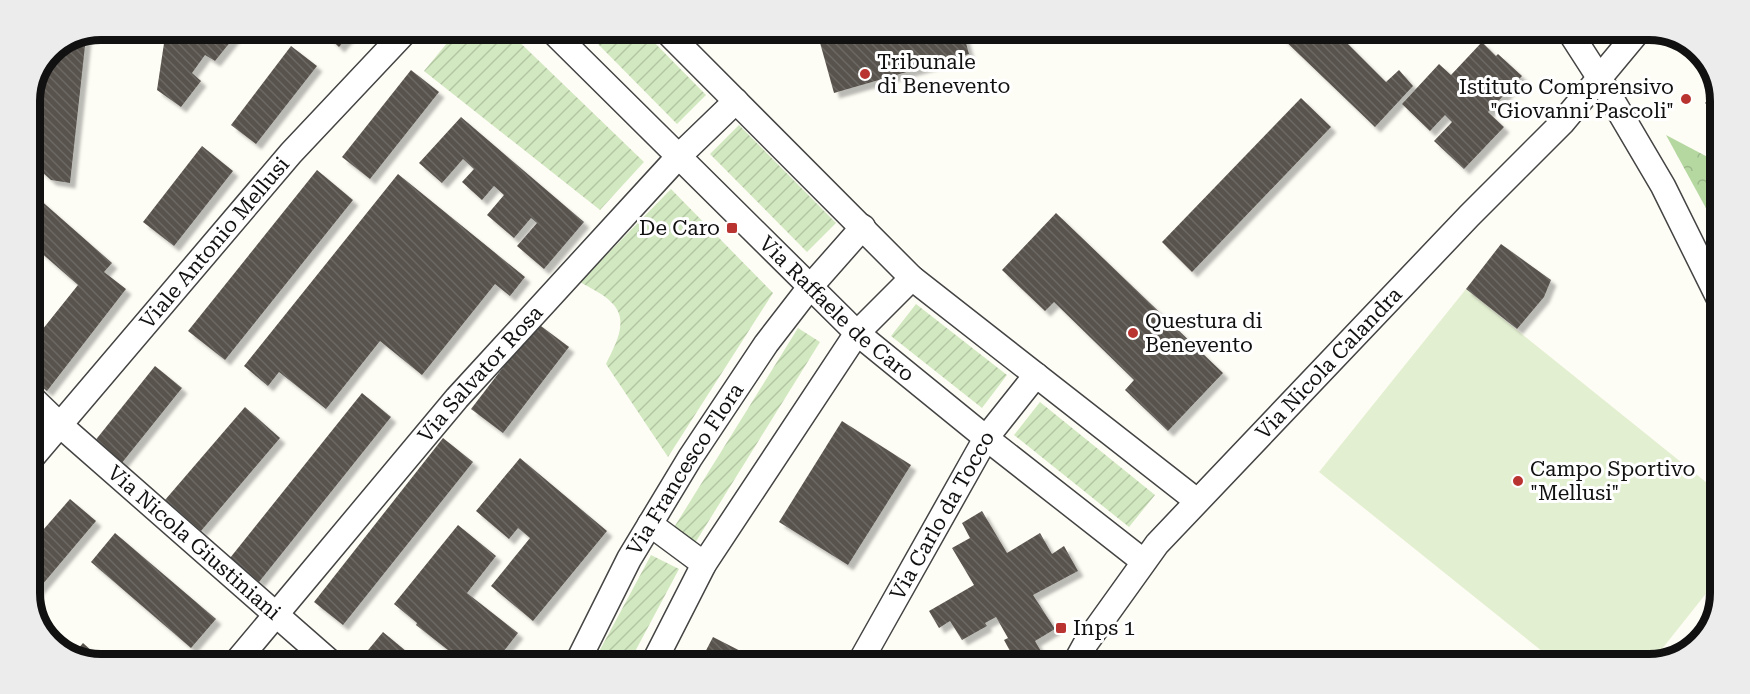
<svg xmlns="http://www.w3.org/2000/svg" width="1750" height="694" viewBox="0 0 1750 694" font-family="'Roboto Serif',serif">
  <defs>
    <pattern id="forest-crowns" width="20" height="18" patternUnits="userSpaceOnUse" patternTransform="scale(1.5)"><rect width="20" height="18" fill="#b5d7a0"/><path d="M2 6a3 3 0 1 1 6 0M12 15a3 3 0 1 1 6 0" fill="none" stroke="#9bb889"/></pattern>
    <pattern id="garden-furrows" width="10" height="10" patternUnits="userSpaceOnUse" patternTransform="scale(1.5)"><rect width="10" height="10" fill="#d2e8c0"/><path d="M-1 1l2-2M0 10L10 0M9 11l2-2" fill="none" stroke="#b3c6a4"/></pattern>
    <pattern id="building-back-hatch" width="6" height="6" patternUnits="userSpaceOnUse" patternTransform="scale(1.5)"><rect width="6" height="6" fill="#59534e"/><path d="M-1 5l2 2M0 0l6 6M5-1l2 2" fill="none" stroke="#6c6763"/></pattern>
    <filter id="shadow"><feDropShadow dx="5.5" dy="5.5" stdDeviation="1.5" flood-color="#0004"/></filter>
  </defs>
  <rect width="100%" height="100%" fill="#fefdf5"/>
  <!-- forest -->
  <path fill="url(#forest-crowns)" d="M1666,135L1719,163V232Z"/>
  <!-- garden -->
  <g fill="url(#garden-furrows)">
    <path d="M457,31H508L644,162L600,210L424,71Z"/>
    <path d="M607,31H643L706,95L677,124L596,42Z"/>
    <path d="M739,125L836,223L807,252L710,154Z"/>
    <path d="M671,189L773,293L668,457L606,364C615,345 630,321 612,303C604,294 590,288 580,282Z"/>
    <path d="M916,304L1007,375L982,408L891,336Z"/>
    <path d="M798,328L820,342L695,543L673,529Z"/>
    <path d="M1040,402L1155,495L1129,527L1014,435Z"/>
    <path d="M651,555L679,569L630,661H594Z"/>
  </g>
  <!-- pitch -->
  <path fill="#e3efd1" d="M1466,289L1717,491L1716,581L1650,664H1558L1319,472Z"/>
  <!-- building -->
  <g fill="url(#building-back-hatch)" filter="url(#shadow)">
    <path d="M166,30H240L215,61L205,55L192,73L201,81L181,107L157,90Z"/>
    <path d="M322,31H353L339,47Z"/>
    <path d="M817,32H963L969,54L834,93Z"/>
    <path d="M1277,33H1337L1386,82L1399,70L1413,86L1375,127Z"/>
    <path d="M86,37L70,183L51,180L33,164L30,167V97L51,51Z"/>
    <path d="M1482,42L1496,56L1498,54L1522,76L1488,112L1504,127L1464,169L1434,141L1452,122L1445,115L1430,131L1402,104L1439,64L1451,75Z"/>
    <path d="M291,46L317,66L256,144L231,125Z"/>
    <path d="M411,70L439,92L370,179L342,157Z"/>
    <path d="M1717,89L1720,97V121L1711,114L1713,111L1705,103Z"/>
    <path d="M1301,98L1331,127L1192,272L1162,242Z"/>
    <path d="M461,117L584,222L544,269L517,246L537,223L531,218L514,238L487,215L504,195L494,186L482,200L462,182L474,169L463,159L442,183L419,163Z"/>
    <path d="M202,146L233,171L174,246L143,222Z"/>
    <path d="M317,170L353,200L225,360L188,331Z"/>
    <path d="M398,174L525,277L510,296L495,284L422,375L380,341L326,409L279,372L268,386L244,366Z"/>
    <path d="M30,191L112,263L104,272L126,289L47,391L30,377V345L78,285L30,243Z"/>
    <path d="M1056,213L1223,373L1168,431L1125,390L1134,380L1054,302L1045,311L1002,270Z"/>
    <path d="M1501,244L1551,280L1544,297L1517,329L1466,289Z"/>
    <path d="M537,323L569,347L503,433L471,409Z"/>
    <path d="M155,366L182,388L121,464L94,442Z"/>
    <path d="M362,393L391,417L259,582L230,558Z"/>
    <path d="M245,407L280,438L201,531L165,500Z"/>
    <path d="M842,421L911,465L848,565L779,522Z"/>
    <path d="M443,438L473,462L343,625L314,602Z"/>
    <path d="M520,458L607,531L533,621L491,586L530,538L518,528L509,539L476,511Z"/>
    <path d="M70,499L96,521L31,598L30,545Z"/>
    <path d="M982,511L1007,553L1040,533L1052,554L1064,546L1078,571L1033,595L1055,629L1035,641L1042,653L1025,662H1016L1004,640L1008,638L996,617L985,623L987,626L962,640L950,621L939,628L929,611L974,585L952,548L970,538L962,523Z"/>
    <path d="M458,525L496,556L467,593L518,633L496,661H462L416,625L417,623L394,604Z"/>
    <path d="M115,533L216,619L191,648L91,562Z"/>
    <path d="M383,632L418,661H359Z"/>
    <path d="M713,637L762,662H700Z"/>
    <path d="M83,643L102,660H78L72,656Z"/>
  </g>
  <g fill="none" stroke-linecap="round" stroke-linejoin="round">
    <defs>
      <g id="minor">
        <path id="s1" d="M552,31L857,333L986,438L1143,561"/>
        <path d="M666,31L912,278L1197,501"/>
        <path d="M1571,34L1600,79L1663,186L1718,297"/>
        <path id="s2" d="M30,396L60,425L329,661"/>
        <path id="s3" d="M30,460L291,153L406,31"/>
        <path d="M650,524L704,564"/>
        <path id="s4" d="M238,660L457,398L679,156L736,101"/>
        <path id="s5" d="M578,661L629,559L690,458L766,344L810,287L863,227"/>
        <path d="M654,662L704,564L857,333L912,278"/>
        <path id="s6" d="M860,662L986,438L1036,375"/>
        <path id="s7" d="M1075,663L1086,643L1157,544L1469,216L1562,123L1636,34"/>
      </g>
    </defs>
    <!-- minor casing -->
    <use href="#minor" stroke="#444" stroke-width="27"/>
    <!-- minor -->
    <use href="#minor" stroke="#fff" stroke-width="24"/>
  </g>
  <!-- markers -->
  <g fill="#b93431" stroke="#fff" stroke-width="2">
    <circle cx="865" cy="74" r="6"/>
    <circle cx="1686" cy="99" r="6"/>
    <rect x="726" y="222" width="12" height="12" rx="3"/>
    <circle cx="1133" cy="333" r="6"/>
    <circle cx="1518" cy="481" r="6"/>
    <rect x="1055" y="622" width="12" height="12" rx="3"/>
  </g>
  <g text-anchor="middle" stroke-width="6" stroke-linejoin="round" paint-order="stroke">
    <!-- poi labels -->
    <g font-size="21" fill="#111" stroke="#fff" text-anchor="start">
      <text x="877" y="69">Tribunale<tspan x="877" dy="24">di Benevento</tspan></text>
      <text x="1674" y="94" text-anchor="end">Istituto Comprensivo<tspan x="1674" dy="24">"Giovanni Pascoli"</tspan></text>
      <text x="720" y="235" text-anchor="end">De Caro</text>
      <text x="1145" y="328">Questura di<tspan x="1145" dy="24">Benevento</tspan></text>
      <text x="1530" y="476">Campo Sportivo<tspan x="1530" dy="24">"Mellusi"</tspan></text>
      <text x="1073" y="635">Inps 1</text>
    </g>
    <!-- street labels -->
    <g font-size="21" fill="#111" stroke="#fff">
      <text dy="7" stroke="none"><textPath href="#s3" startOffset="285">Viale Antonio Mellusi</textPath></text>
      <text dy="7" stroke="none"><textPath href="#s1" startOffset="398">Via Raffaele de Caro</textPath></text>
      <text dy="7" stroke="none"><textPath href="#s7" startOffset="394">Via Nicola Calandra</textPath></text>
      <text dy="7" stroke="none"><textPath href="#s4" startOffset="375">Via Salvator Rosa</textPath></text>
      <text dy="7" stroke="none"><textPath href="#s5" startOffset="220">Via Francesco Flora</textPath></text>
      <text dy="7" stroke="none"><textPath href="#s6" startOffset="168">Via Carlo da Tocco</textPath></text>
      <text dy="7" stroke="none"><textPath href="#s2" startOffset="220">Via Nicola Giustiniani</textPath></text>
    </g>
  </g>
  <!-- crop -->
  <path d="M0 0H1750V694H0ZM101 40H1649A61 61 0 0 1 1710 101V593A61 61 0 0 1 1649 654H101A61 61 0 0 1 40 593V101A61 61 0 0 1 101 40Z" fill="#ececec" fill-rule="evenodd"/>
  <path fill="none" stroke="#111" stroke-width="8" d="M101 40H1649A61 61 0 0 1 1710 101V593A61 61 0 0 1 1649 654H101A61 61 0 0 1 40 593V101A61 61 0 0 1 101 40Z"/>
</svg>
